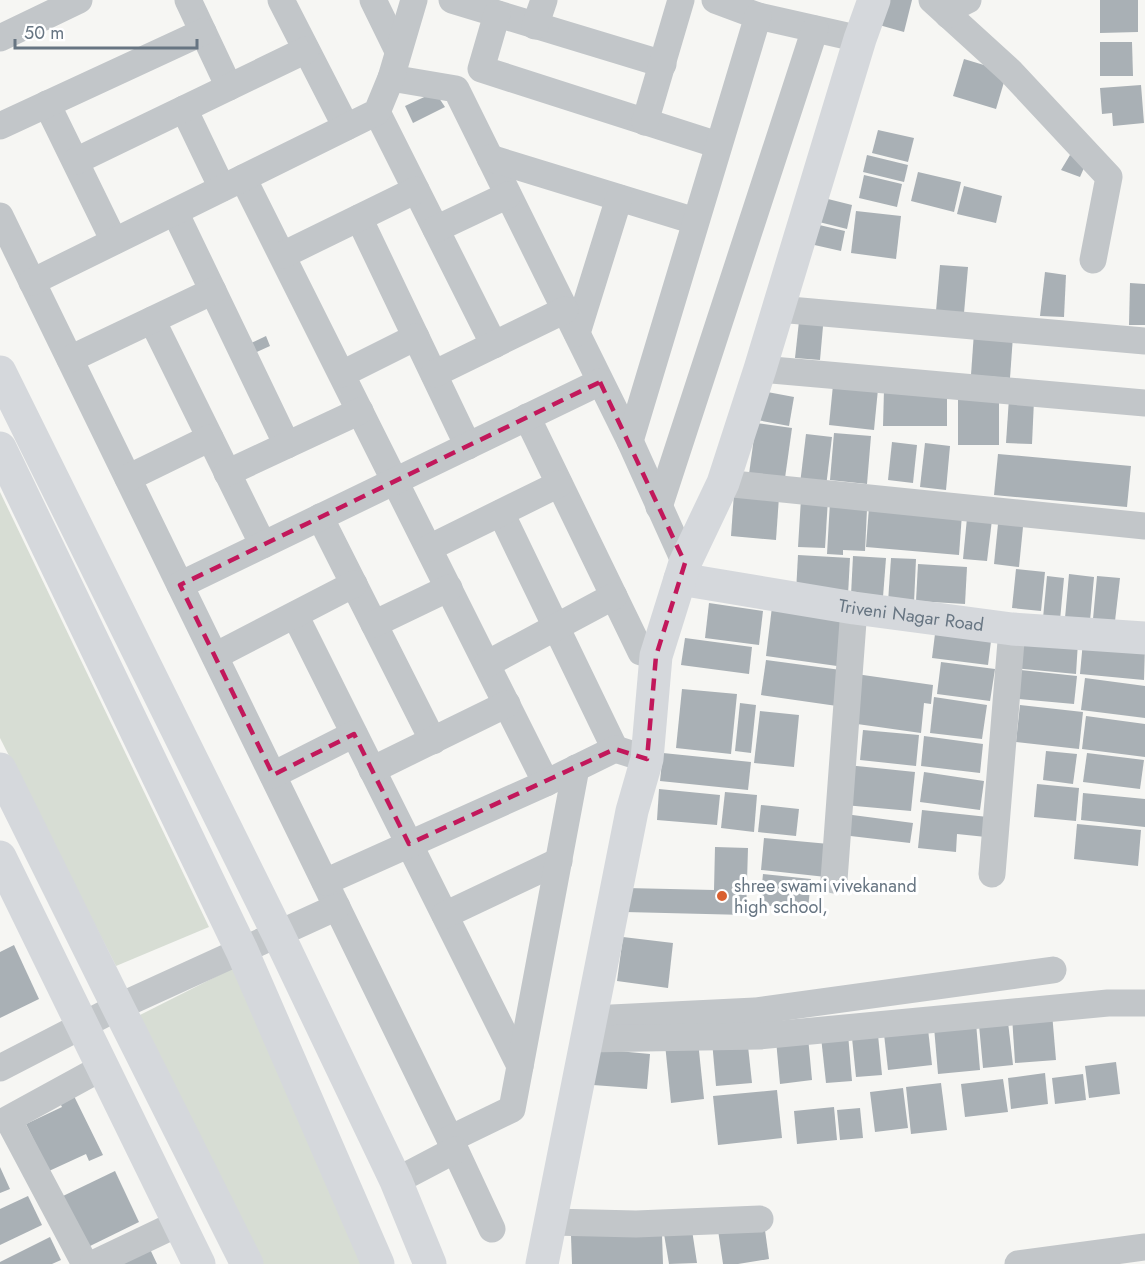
<svg xmlns="http://www.w3.org/2000/svg" width="1145" height="1264" viewBox="0 0 1145 1264" font-family="Jost,sans-serif">
  <rect width="100%" height="100%" fill="#f6f6f3"/>
  <!-- green -->
  <g fill="#d7ddd4">
    <path d="M0,492L209,927L116,966L0,738Z"/>
    <path d="M233,968L376,1264H252L136,1017Z"/>
  </g>
  <!-- building -->
  <g fill="#a9b0b5">
    <path d="M879,0H912L904,32L872,23Z"/>
    <path d="M1100,0H1138V32L1100,33Z"/>
    <path d="M1100,42H1132L1133,76H1100Z"/>
    <path d="M964,59L1007,72L996,109L953,96Z"/>
    <path d="M1141,85L1144,123L1113,126L1112,113L1102,114L1100,88Z"/>
    <path d="M435,92L445,107L413,123L405,106Z"/>
    <path d="M878,130L914,138L908,162L872,153Z"/>
    <path d="M867,155L908,165L904,182L863,172Z"/>
    <path d="M1070,155L1087,161L1080,177L1061,170Z"/>
    <path d="M918,172L961,182L954,212L911,201Z"/>
    <path d="M864,175L902,184L897,207L859,198Z"/>
    <path d="M964,186L1002,196L996,223L957,214Z"/>
    <path d="M816,196L852,205L847,229L811,220Z"/>
    <path d="M856,211L901,216L896,259L851,253Z"/>
    <path d="M815,224L845,231L841,251L810,244Z"/>
    <path d="M940,265L968,267L964,313L936,311Z"/>
    <path d="M1045,272L1066,275L1064,317L1040,316Z"/>
    <path d="M1130,283L1145,284V325H1129Z"/>
    <path d="M800,312L824,315L820,360L795,358Z"/>
    <path d="M974,332L1013,336L1010,378L971,375Z"/>
    <path d="M266,336L270,346L248,356L243,347Z"/>
    <path d="M833,385L878,389L874,430L829,425Z"/>
    <path d="M884,390H947V426H883Z"/>
    <path d="M762,391L794,397L789,426L757,420Z"/>
    <path d="M1009,398L1034,400L1032,444L1006,443Z"/>
    <rect x="958" y="399" width="41" height="46"/>
    <path d="M756,423L792,428L785,478L749,474Z"/>
    <path d="M834,433L871,436L867,484L830,480Z"/>
    <path d="M806,434L832,437L826,487L800,484Z"/>
    <path d="M892,442L917,445L913,483L888,480Z"/>
    <path d="M925,443L950,446L946,490L920,487Z"/>
    <path d="M998,454L1131,466L1127,507L994,495Z"/>
    <path d="M734,493L779,497L776,540L731,536Z"/>
    <path d="M801,499H828L825,548L798,547Z"/>
    <path d="M830,502L867,509L865,551L843,550V555L827,554Z"/>
    <path d="M869,507L962,514L959,555L866,547Z"/>
    <path d="M999,514L1024,517L1019,567L994,564Z"/>
    <path d="M967,518L992,520L987,561L963,559Z"/>
    <path d="M798,555L850,558L848,595L796,592Z"/>
    <path d="M853,556L886,558L883,597L851,595Z"/>
    <path d="M891,558L916,559L914,603L888,602Z"/>
    <path d="M918,564L967,567L965,604L916,601Z"/>
    <path d="M1016,569L1045,572L1041,611L1012,608Z"/>
    <path d="M1069,574L1094,577L1090,621L1065,618Z"/>
    <path d="M1047,576L1064,578L1060,620L1043,618Z"/>
    <path d="M1097,576L1120,578L1115,621L1093,619Z"/>
    <path d="M709,603L763,611L759,645L705,638Z"/>
    <path d="M772,607L844,617L837,666L766,656Z"/>
    <path d="M936,626L992,633L988,665L932,658Z"/>
    <path d="M1016,635L1078,642L1076,674L1013,668Z"/>
    <path d="M685,638L752,647L749,674L681,665Z"/>
    <path d="M1083,641L1145,647L1144,680L1080,674Z"/>
    <path d="M766,660L841,670L837,706L761,695Z"/>
    <path d="M941,662L995,669L990,701L937,694Z"/>
    <path d="M1012,669L1077,676L1074,704L1009,698Z"/>
    <path d="M856,674L933,685L931,704L924,703L921,733L850,723Z"/>
    <path d="M1085,678L1145,686V718L1081,710Z"/>
    <path d="M682,689L737,694L731,754L676,748Z"/>
    <path d="M934,697L987,705L982,739L930,733Z"/>
    <path d="M740,703L756,705L751,753L735,751Z"/>
    <path d="M1020,705L1083,712L1079,749L1016,742Z"/>
    <path d="M760,711L799,715L794,767L754,763Z"/>
    <path d="M1086,716L1145,724V757L1082,749Z"/>
    <path d="M863,730L919,735L916,766L860,760Z"/>
    <path d="M924,736L983,744L980,773L921,766Z"/>
    <path d="M1046,751L1077,754L1073,784L1043,780Z"/>
    <path d="M663,753L751,762L748,790L660,781Z"/>
    <path d="M1087,753L1144,760L1140,789L1083,782Z"/>
    <path d="M847,765L915,772L911,811L844,805Z"/>
    <path d="M924,772L984,781L980,810L920,802Z"/>
    <path d="M1037,784L1079,788L1076,821L1034,817Z"/>
    <path d="M659,789L720,795L717,825L657,820Z"/>
    <path d="M725,792L757,795L754,832L721,828Z"/>
    <path d="M1083,793L1145,799V827L1081,820Z"/>
    <path d="M761,805L799,809L796,836L758,832Z"/>
    <path d="M922,810L988,817L986,837L957,834L956,852L918,848Z"/>
    <path d="M845,814L913,823L910,843L842,835Z"/>
    <path d="M1077,824L1141,830L1138,866L1074,859Z"/>
    <path d="M764,838L829,844L826,877L761,870Z"/>
    <path d="M715,847L748,848L746,915L625,912L626,888L714,890Z"/>
    <path d="M763,874L811,879L808,909L760,905Z"/>
    <path d="M623,937L673,943L668,988L617,981Z"/>
    <path d="M14,945L39,999L0,1018V952Z"/>
    <path d="M1052,1013L1056,1060L1015,1063L1012,1016Z"/>
    <path d="M927,1020L932,1065L888,1070L883,1025Z"/>
    <path d="M1008,1022L1013,1065L983,1068L979,1025Z"/>
    <path d="M976,1023L980,1070L938,1074L934,1027Z"/>
    <path d="M877,1025L882,1075L856,1077L851,1028Z"/>
    <path d="M848,1034L852,1081L826,1083L821,1037Z"/>
    <path d="M747,1037L752,1083L716,1086L712,1041Z"/>
    <path d="M808,1037L812,1080L780,1084L776,1040Z"/>
    <path d="M698,1041L704,1099L671,1103L665,1044Z"/>
    <path d="M596,1049L650,1054L647,1089L593,1085Z"/>
    <path d="M1116,1062L1120,1094L1089,1098L1085,1066Z"/>
    <path d="M1045,1073L1048,1104L1011,1109L1008,1078Z"/>
    <path d="M1083,1074L1086,1100L1055,1104L1052,1078Z"/>
    <path d="M1003,1079L1008,1112L965,1117L961,1084Z"/>
    <path d="M941,1083L947,1130L911,1134L906,1087Z"/>
    <path d="M903,1088L908,1128L875,1132L870,1092Z"/>
    <path d="M777,1090L782,1138L718,1145L713,1096Z"/>
    <path d="M72,1092L103,1155L89,1161L86,1154L49,1171L26,1124L62,1107L58,1099Z"/>
    <path d="M834,1107L837,1140L797,1144L794,1111Z"/>
    <path d="M860,1108L863,1138L840,1140L837,1110Z"/>
    <path d="M0,1167L10,1189L0,1193Z"/>
    <path d="M115,1171L139,1222L88,1247L63,1196Z"/>
    <path d="M28,1196L42,1225L0,1245V1209Z"/>
    <path d="M764,1223L769,1259L738,1264H723L718,1230Z"/>
    <path d="M692,1230L697,1263L669,1264L664,1234Z"/>
    <path d="M662,1235L663,1264H572L571,1236Z"/>
    <path d="M50,1237L61,1260L52,1264H0V1262Z"/>
    <path d="M150,1249L157,1264H120Z"/>
  </g>
  <g fill="none" stroke-linecap="round" stroke-linejoin="round">
    <!-- street -->
    <g stroke="#c2c6c9" stroke-width="27">
      <path d="M188,0L229,87"/>
      <path d="M281,0L346,127"/>
      <path d="M373,0L398,51"/>
      <path d="M452,0L663,64"/>
      <path d="M715,0L758,16L860,39"/>
      <path d="M932,0L1010,71L1109,177L1093,260"/>
      <path d="M497,14L481,69L718,145"/>
      <path d="M948,15L958,5L968,0"/>
      <path d="M535,26L544,0"/>
      <path d="M0,38L79,0"/>
      <path d="M391,78L456,89L630,441L685,563"/>
      <path d="M47,104L114,241"/>
      <path d="M184,109L222,188"/>
      <path d="M377,112L494,345"/>
      <path d="M645,122L681,0"/>
      <path d="M0,126L203,32"/>
      <path d="M490,158L695,221"/>
      <path d="M76,161L306,50"/>
      <path d="M243,178L546,783"/>
      <path d="M175,212L287,445"/>
      <path d="M0,216L450,1139L492,1229"/>
      <path d="M359,218L468,446"/>
      <path d="M436,229L508,195"/>
      <path d="M283,255L416,190"/>
      <path d="M32,282L377,112L391,78L414,0"/>
      <path d="M778,309L1145,341"/>
      <path d="M152,320L263,545"/>
      <path d="M577,333L619,198"/>
      <path d="M70,359L213,291"/>
      <path d="M760,369L1145,403"/>
      <path d="M342,374L416,337"/>
      <path d="M434,374L565,310"/>
      <path d="M527,417L641,652L656,656"/>
      <path d="M630,441L758,16"/>
      <path d="M227,473L360,411"/>
      <path d="M128,478L210,438"/>
      <path d="M723,483L1145,526"/>
      <path d="M659,507L815,29"/>
      <path d="M501,513L615,749"/>
      <path d="M320,517L433,741"/>
      <path d="M429,548L559,484"/>
      <path d="M180,585L600,382"/>
      <path d="M295,615L520,1066"/>
      <path d="M374,624L449,588"/>
      <path d="M215,656L354,584"/>
      <path d="M487,664L614,596"/>
      <path d="M372,770L507,704"/>
      <path d="M273,775L354,734"/>
      <path d="M992,874L1012,629"/>
      <path d="M834,880L854,608"/>
      <path d="M325,882L546,783L615,749L647,759"/>
      <path d="M445,915L559,861"/>
      <path d="M591,1019L755,1011L1053,970"/>
      <path d="M587,1039L760,1036L1108,1003H1145"/>
      <path d="M0,1068L118,1007L337,907"/>
      <path d="M450,1139L512,1109L576,768"/>
      <path d="M396,1181L455,1150"/>
      <path d="M551,1222L636,1224L760,1219"/>
      <path d="M85,1264L8,1119L103,1067"/>
      <path d="M93,1264L179,1223"/>
      <path d="M1018,1264L1145,1247"/>
    </g>
    <!-- secondary -->
    <g stroke="#d5d8dc" stroke-width="33">
      <path id="s1" d="M680,579L854,608L1012,629L1145,638"/>
      <path d="M542,1264L632,811L647,759L656,656L685,563L723,483L760,369L860,39L874,0"/>
    </g>
    <!-- primary -->
    <g stroke="#d5d8dc" stroke-width="33">
      <path d="M0,372L278,934L396,1181L430,1264"/>
      <path d="M0,448L242,951L378,1264"/>
      <path d="M0,769L118,1007L247,1264"/>
      <path d="M0,857L199,1264"/>
    </g>
  </g>
  <!-- marked area -->
  <path fill="none" stroke="#c2185b" stroke-width="4.5" stroke-dasharray="12 8" stroke-linejoin="round" d="M600,382L685,563L656,656L647,759L615,749L409,844L354,734L273,775L180,585Z"/>
  <!-- markers -->
  <circle fill="#d96030" stroke="#fff" stroke-width="2" cx="722" cy="896" r="6"/>
  <g text-anchor="middle" stroke-width="6" stroke-linejoin="round" paint-order="stroke">
    <!-- street labels -->
    <g font-size="18" fill="#677582" stroke="#fff">
      <text dy="6" stroke="none"><textPath href="#s1" startOffset="234">Triveni Nagar Road</textPath></text>
    </g>
    <!-- poi labels -->
    <g font-size="18" fill="#677582" stroke="#fff" text-anchor="start">
      <text x="734" y="892">shree swami vivekanand<tspan x="734" dy="21">high school,</tspan></text>
    </g>
  </g>
  <!-- scale -->
  <path d="M15 39v9h182v-9" fill="none" stroke="#677582" stroke-width="3"/>
  <text x="24" y="39" font-size="18" fill="#677582" stroke="#ffffff" stroke-width="4.5" paint-order="stroke">50 m</text>
</svg>
